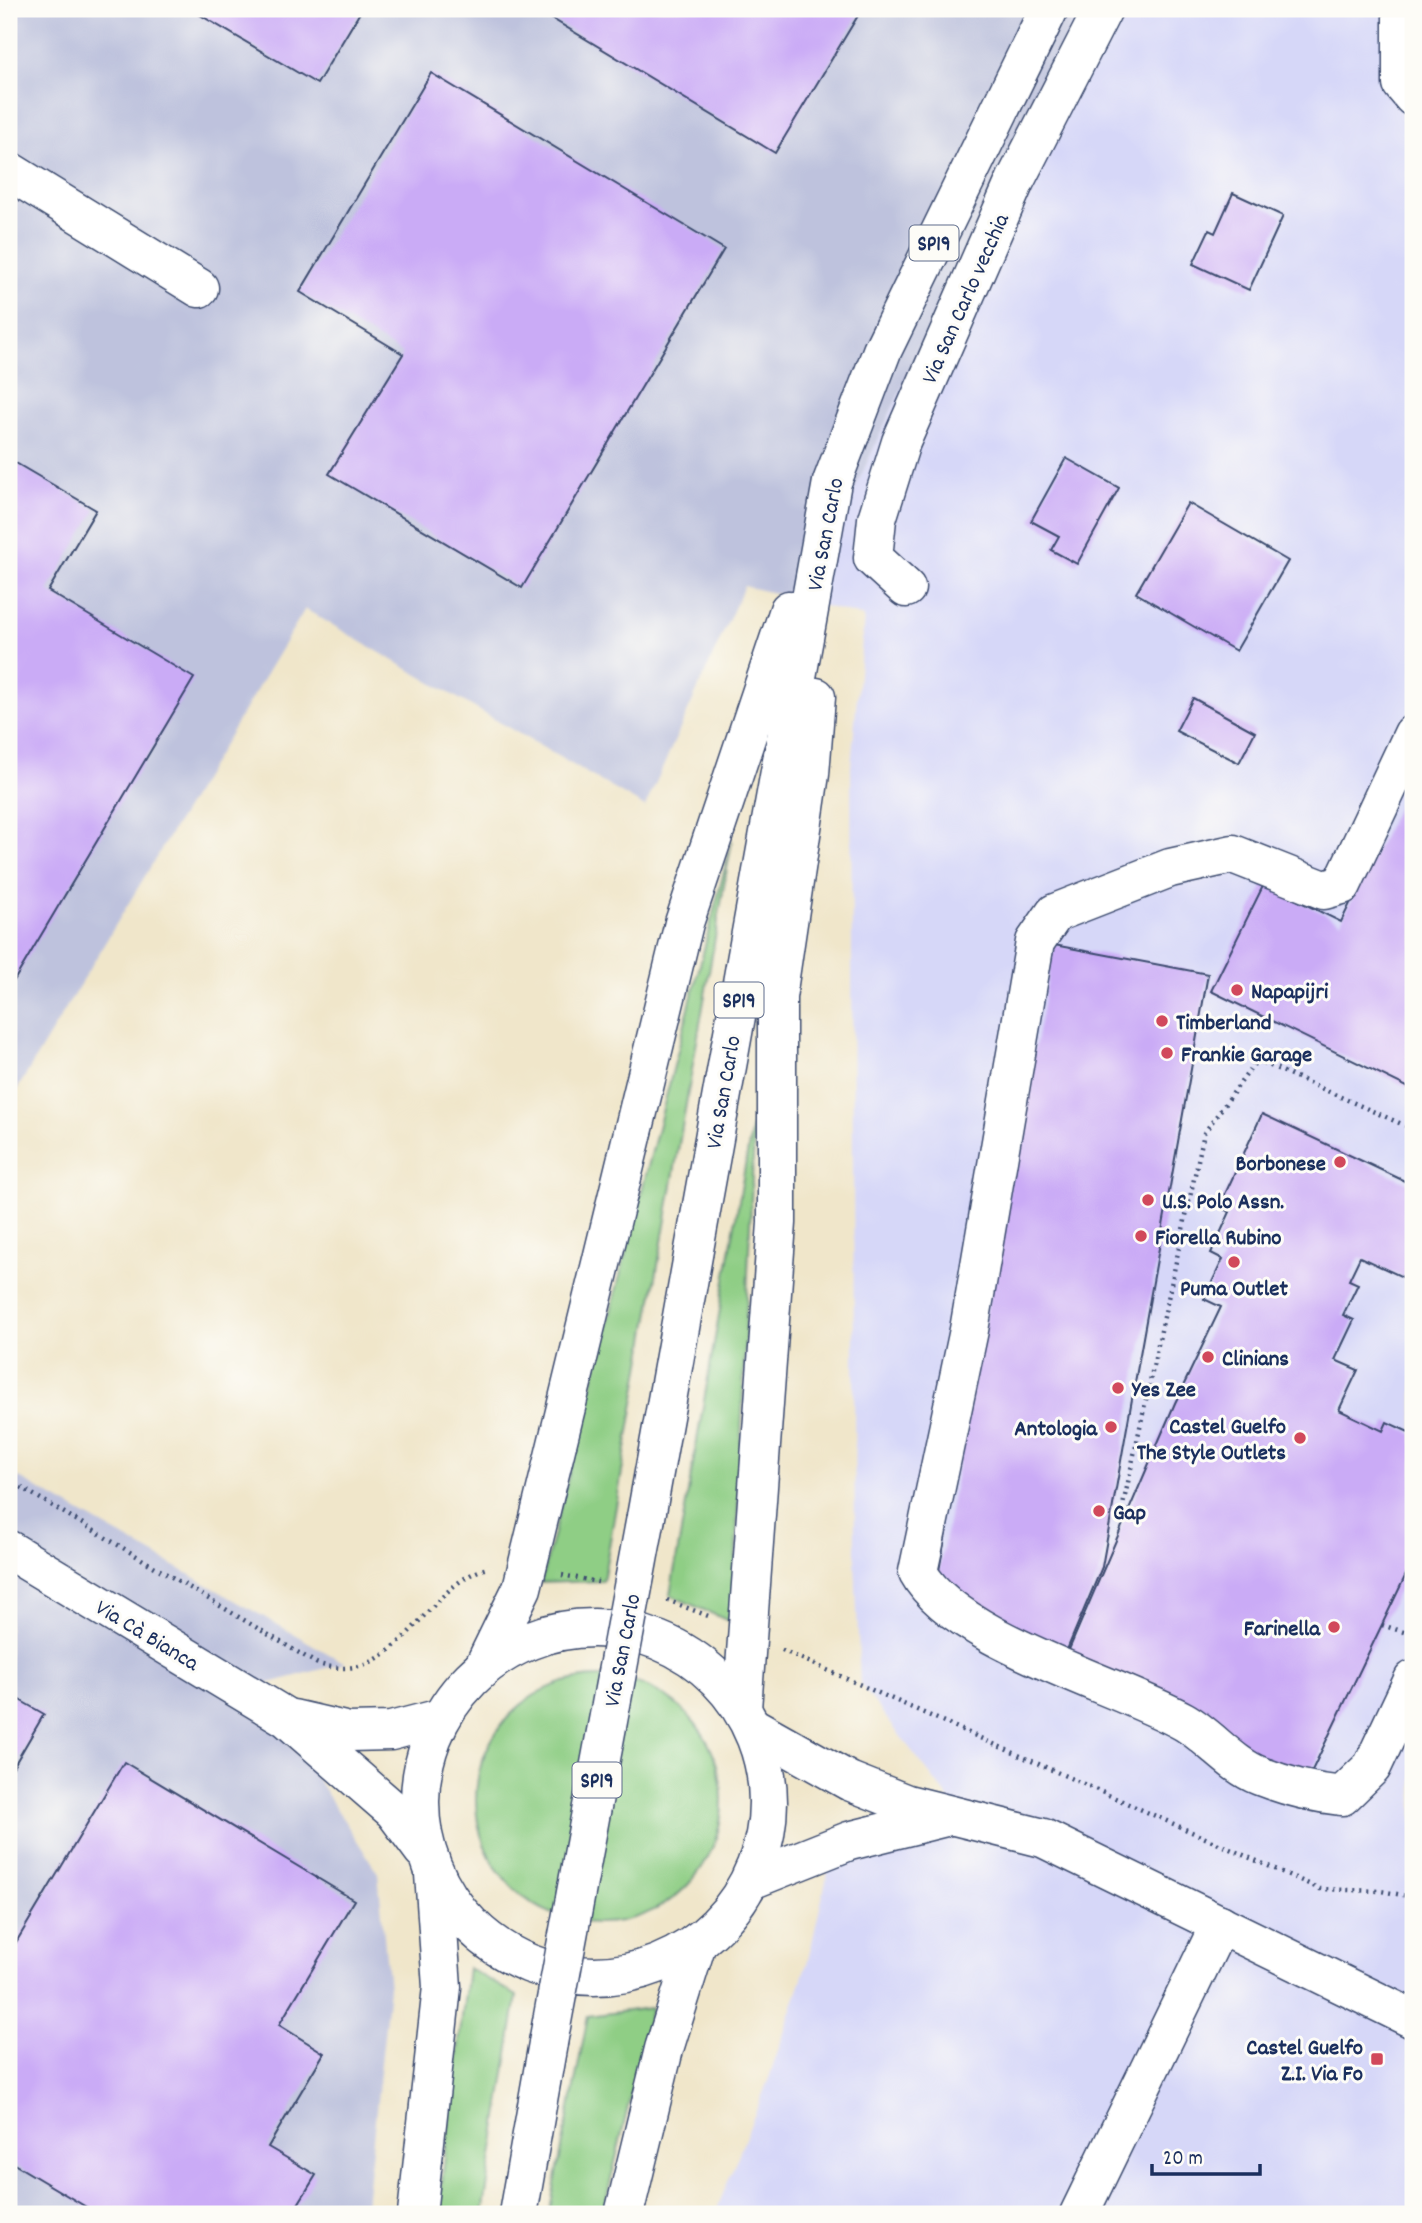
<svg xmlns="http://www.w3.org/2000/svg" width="1422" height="2223" viewBox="0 0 1422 2223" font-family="Dekko,sans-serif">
  <rect width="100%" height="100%" fill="#fdfcf7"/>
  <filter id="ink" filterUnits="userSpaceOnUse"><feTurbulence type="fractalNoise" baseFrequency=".0143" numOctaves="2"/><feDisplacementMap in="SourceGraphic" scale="14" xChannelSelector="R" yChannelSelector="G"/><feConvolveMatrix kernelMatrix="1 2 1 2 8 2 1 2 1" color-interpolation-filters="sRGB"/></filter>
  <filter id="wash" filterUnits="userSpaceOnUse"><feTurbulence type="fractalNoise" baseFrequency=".00686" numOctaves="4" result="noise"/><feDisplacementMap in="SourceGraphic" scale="28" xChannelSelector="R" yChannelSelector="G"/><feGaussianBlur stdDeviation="1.57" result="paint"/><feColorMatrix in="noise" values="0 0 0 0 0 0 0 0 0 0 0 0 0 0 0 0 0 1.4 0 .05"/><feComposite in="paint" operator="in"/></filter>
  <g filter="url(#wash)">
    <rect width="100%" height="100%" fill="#f0e6ca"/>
    <!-- built -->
    <path fill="#d6d7f8" d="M1078,9H1413V2214H715L769,2078L808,1960L829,1868L950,1800L860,1684L855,1562L851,766L864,617L803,600Z"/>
    <!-- industrial -->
    <g fill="#bec2dd">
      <path d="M9,9H1078L803,600L744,586L645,807L305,609L9,1103Z"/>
      <path d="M9,1472L345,1663L243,1690L314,1774L378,1873L389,1988L365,2214H9Z"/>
    </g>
    <!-- green -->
    <g fill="#8fce85" stroke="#557e72" stroke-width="2">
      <path d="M732,840L603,1581L541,1583Z"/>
      <path d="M755,1109L733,1623L670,1595Z"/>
      <circle cx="599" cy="1800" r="123"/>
      <path d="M468,1968L517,1996L483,2214H438Z"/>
      <path d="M651,2008L603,2214H549L588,2016Z"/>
    </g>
    <g id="blocks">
      <!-- building -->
      <g fill="#caabf6">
        <path d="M190,9H362L317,84Z"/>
        <path d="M536,9H862L775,153Z"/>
        <path d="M431,73L724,249L522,588L329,474L403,354L300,292Z"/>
        <path d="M1233,193L1283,216L1249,290L1193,264L1209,230L1215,233Z"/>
        <path d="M1066,458L1119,488L1077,564L1051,550L1059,536L1031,521Z"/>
        <path d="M9,459L96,510L48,591L194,678L9,989Z"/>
        <path d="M1188,503L1288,561L1236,651L1136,593Z"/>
        <path d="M1193,698L1255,732L1239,763L1176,731Z"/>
        <path d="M1413,775V1090L1211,991L1264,884L1341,922Z"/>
        <path d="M1054,945L1208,974L1102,1567L1064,1657L936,1587Z"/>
        <path d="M1262,1114L1413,1185V1282L1360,1257L1349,1280L1358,1284L1343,1315L1354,1320L1335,1360L1358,1370L1339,1410L1383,1431L1387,1422L1413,1434V1560L1307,1781L1065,1659L1175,1403L1221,1307L1204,1299L1223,1259L1211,1253L1230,1212L1219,1207Z"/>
        <path d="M9,1694L44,1714L9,1774Z"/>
        <path d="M124,1762L354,1900L279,2025L324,2053L268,2147L316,2175L292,2214H98L9,2161V1954Z"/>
      </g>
    </g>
  </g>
  <g filter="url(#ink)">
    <use href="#blocks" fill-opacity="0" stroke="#3b4a6e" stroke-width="2"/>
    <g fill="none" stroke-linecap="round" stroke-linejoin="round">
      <defs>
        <g id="minor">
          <path d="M1402,9V84L1413,97"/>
          <path d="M9,171L199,288"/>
          <path d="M906,588L873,558L877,519L901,442L1015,181L1103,9"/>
          <path d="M1413,734L1342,885L1324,890L1233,854L1170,868L1055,913L1035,942L969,1330L918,1572C955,1640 1114,1683 1183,1721C1210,1736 1231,1765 1260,1776C1288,1787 1313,1793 1342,1796L1372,1767L1413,1680"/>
          <path d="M9,1550L287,1718L394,1811L423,1850"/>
          <circle cx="594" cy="1802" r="174"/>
          <path d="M293,1719L349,1732L391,1731L441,1718"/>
          <path d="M751,1726L849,1781L907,1804L1043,1838L1413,2019"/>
          <path d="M751,1880L849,1841L945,1817"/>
          <path d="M1079,2214L1220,1924"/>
        </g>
        <g id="highway">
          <path d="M646,1517L832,482L882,351L1049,9"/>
          <path d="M484,1666L522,1588L684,923L789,610"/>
          <path d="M742,1709L777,1223V997L810,774L816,697"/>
          <path d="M417,2214L442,1987L434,1874"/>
          <path d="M518,2214L548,2043"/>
          <path d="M624,2214L664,2049L697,1943"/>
        </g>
      </defs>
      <!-- minor casing -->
      <use href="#minor" stroke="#3b4a6e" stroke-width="41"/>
      <!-- highway casing -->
      <use href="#highway" stroke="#3b4a6e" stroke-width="41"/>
      <!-- path -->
      <g stroke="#3b4a6e" stroke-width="4.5" stroke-dasharray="2 5" stroke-linecap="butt">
        <path d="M9,1480L316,1663C399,1692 423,1584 488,1568"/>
        <path d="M1128,1513L1122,1510L1204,1133L1257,1060L1413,1129"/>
        <path d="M562,1575L598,1582"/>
        <path d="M667,1600L711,1617"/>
        <path d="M1382,1625L1413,1635"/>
        <path d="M782,1650L1320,1889L1381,1891L1413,1897"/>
      </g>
      <!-- minor -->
      <use href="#minor" stroke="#fff" stroke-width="38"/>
      <!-- highway -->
      <use href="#highway" stroke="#fff" stroke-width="38"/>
      <defs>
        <path id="highway-bridge" d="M548,2043L646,1517"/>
      </defs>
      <!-- highway-bridge casing -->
      <use href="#highway-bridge" stroke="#3b4a6e" stroke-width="41" stroke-linecap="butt"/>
      <!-- highway-bridge -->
      <use href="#highway-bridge" stroke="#fff" stroke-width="38"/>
    </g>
  </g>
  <!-- markers -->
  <g fill="#d1495b" stroke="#fdfcf7" stroke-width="2.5">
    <circle cx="1237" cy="990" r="7"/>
    <circle cx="1162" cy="1021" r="7"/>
    <circle cx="1167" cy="1053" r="7"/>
    <circle cx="1340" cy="1162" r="7"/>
    <circle cx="1148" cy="1200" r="7"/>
    <circle cx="1141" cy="1236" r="7"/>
    <circle cx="1234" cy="1262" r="7"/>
    <circle cx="1208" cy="1357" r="7"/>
    <circle cx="1118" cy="1388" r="7"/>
    <circle cx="1111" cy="1427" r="7"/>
    <circle cx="1300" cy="1438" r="7"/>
    <circle cx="1099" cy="1511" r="7"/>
    <circle cx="1334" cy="1627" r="7"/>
    <rect x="1370" y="2052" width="14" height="14" rx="3.5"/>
  </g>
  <g text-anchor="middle" stroke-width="6" stroke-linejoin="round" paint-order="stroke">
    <!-- shield labels -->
    <g fill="#fdfcf7" stroke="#5f6c8c" stroke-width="2">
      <rect x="909.5" y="225.5" width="49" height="35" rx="5"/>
      <rect x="714.5" y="982.5" width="49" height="35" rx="5"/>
      <rect x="572.5" y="1762.5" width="49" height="35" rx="5"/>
    </g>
    <g font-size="21" font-weight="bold" fill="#1b2f5e">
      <text x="934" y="250">SP19</text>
      <text x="739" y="1007">SP19</text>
      <text x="597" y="1787">SP19</text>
    </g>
    <!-- street labels -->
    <g font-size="23" fill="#1b2f5e" stroke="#fdfcf7">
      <text transform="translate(964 298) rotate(-66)" y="8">Via San Carlo vecchia</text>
      <text transform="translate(824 534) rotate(-79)" y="8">Via San Carlo</text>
      <text transform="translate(722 1092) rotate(-80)" y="8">Via San Carlo</text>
      <text transform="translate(148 1634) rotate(31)" y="8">Via Cà Bianca</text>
      <text transform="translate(621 1650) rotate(-79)" y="8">Via San Carlo</text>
    </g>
    <!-- poi labels -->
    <g font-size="23" font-weight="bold" fill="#1b2f5e" stroke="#fdfcf7" text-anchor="start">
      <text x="1251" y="998">Napapijri</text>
      <text x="1176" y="1029">Timberland</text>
      <text x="1181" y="1061">Frankie Garage</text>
      <text x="1326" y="1170" text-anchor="end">Borbonese</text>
      <text x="1162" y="1208">U.S. Polo Assn.</text>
      <text x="1155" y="1244">Fiorella Rubino</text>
      <text x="1234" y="1295" text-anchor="middle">Puma Outlet</text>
      <text x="1222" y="1365">Clinians</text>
      <text x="1132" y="1396">Yes Zee</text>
      <text x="1286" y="1433" text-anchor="end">Castel Guelfo<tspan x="1286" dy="26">The Style Outlets</tspan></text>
      <text x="1097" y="1435" text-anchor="end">Antologia</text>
      <text x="1113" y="1519">Gap</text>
      <text x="1320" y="1635" text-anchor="end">Farinella</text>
      <text x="1363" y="2054" text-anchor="end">Castel Guelfo<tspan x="1363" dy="26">Z.I. Via Fo</tspan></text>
    </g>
  </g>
  <!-- margin -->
  <rect width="1422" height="2223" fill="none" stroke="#fdfcf7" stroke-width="35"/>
  <!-- scale -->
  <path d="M1152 2164v10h108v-10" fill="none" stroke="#1b2f5e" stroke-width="3.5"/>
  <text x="1163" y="2164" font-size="21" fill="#1b2f5e" stroke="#fdfcf7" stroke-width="5" paint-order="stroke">20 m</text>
</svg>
